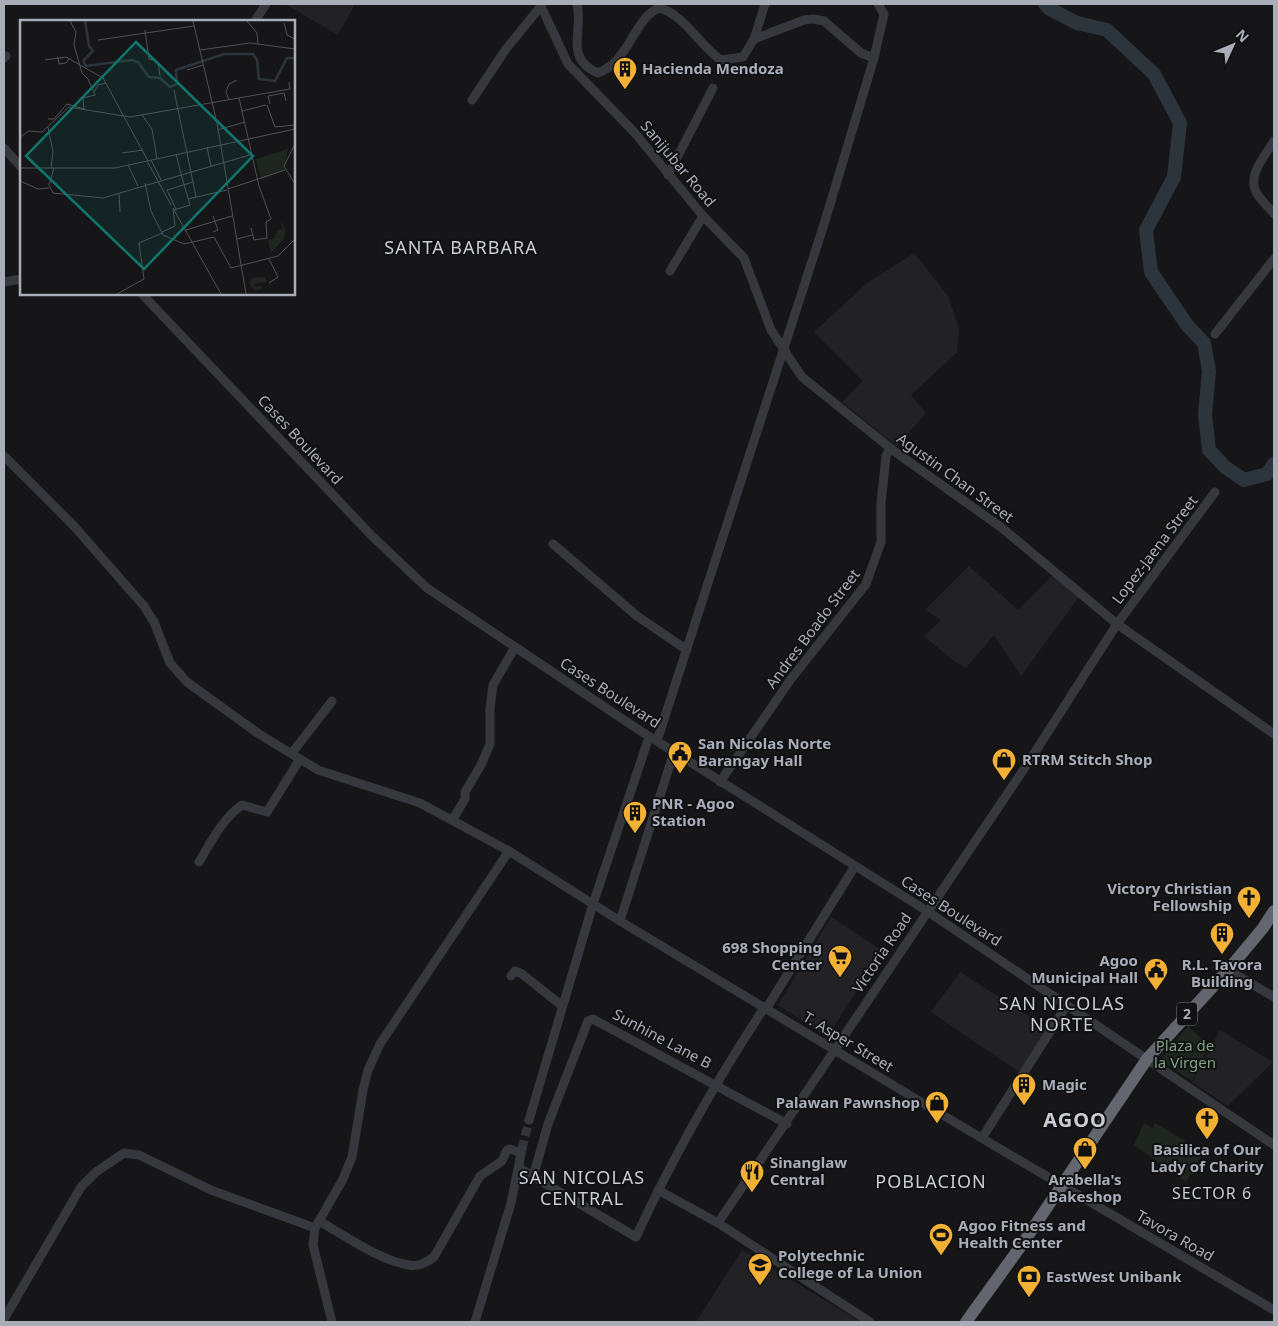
<svg xmlns="http://www.w3.org/2000/svg" width="1278" height="1326" viewBox="0 0 1278 1326" font-family="'Noto Sans',sans-serif">
  <rect width="100%" height="100%" fill="#161618"/>
  <!-- built -->
  <g fill="#222225">
    <path d="M285,4H355L338,35Z"/>
    <path d="M914,253L948,296L959,328L957,352L911,395L926,413L897,446L842,402L863,381L814,332L866,284Z"/>
    <path d="M969,566L1018,610L1054,574L1081,594L1021,676L994,635L966,668L954,661L924,636L941,620L925,610Z"/>
    <path d="M831,917L883,951L827,1037L778,1005Z"/>
    <path d="M960,972L1048,1028L1019,1072L931,1012Z"/>
    <path d="M1220,1030L1273,1062L1228,1106L1192,1082Z"/>
    <path d="M742,1250L861,1322H696Z"/>
  </g>
  <!-- green -->
  <g fill="#1e261f">
    <path d="M1188,1026L1209,1046L1192,1081L1160,1060Z"/>
    <path d="M1144,1123L1152,1128L1155,1123L1204,1152L1186,1182L1134,1145Z"/>
  </g>
  <g fill="none" stroke-linecap="round" stroke-linejoin="round">
    <!-- river -->
    <path stroke="#2c353c" stroke-width="14" d="M1045,4L1050,9L1077,23L1107,30L1154,74L1180,123L1174,177L1146,230L1151,272L1187,325L1204,343L1209,371L1205,415L1209,450L1225,467L1244,480L1267,474L1274,464"/>
    <!-- minor-tunnel -->
    <path stroke="#333438" stroke-width="9" stroke-dasharray="9 4.5" stroke-linecap="butt" d="M522,1149L529,1120"/>
    <!-- minor -->
    <g stroke="#37383d" stroke-width="9">
      <path d="M540,4L568,64L634,132L703,216L744,258L771,330L802,377L894,451L1002,528L1117,624L1274,734"/>
      <path d="M577,4C584,29 563,58 598,73C630,61 633,19 659,8C684,14 700,46 721,60L743,57L754,39L765,4"/>
      <path d="M255,21L266,4"/>
      <path d="M754,39L804,20L813,19L824,21L861,53L874,58"/>
      <path d="M4,58L6,56"/>
      <path d="M472,100L506,49L541,6"/>
      <path d="M1274,141C1266,155 1247,174 1256,192C1260,200 1269,207 1274,214"/>
      <path d="M4,148L21,167"/>
      <path d="M668,175L713,88"/>
      <path d="M670,271L703,216"/>
      <path d="M4,282L21,279"/>
      <path d="M142,294L372,536L427,588L636,728L927,911L1274,1145"/>
      <path d="M1215,334L1274,259"/>
      <path d="M4,456L73,525L144,606L154,622L170,663L187,682L259,734L318,770L420,803L509,851L620,921L951,1120L1274,1310"/>
      <path d="M553,544L637,616L687,650"/>
      <path d="M657,741L825,221L874,58L884,14L878,4"/>
      <path d="M292,753L332,701"/>
      <path d="M720,782L791,679L866,584L881,542V503L886,456L890,448"/>
      <path d="M453,819L465,799V792L481,765L490,744V709L493,685L515,647"/>
      <path d="M199,862C211,842 223,818 242,805L267,812L300,759"/>
      <path d="M620,921L674,752"/>
      <path d="M1228,970L1274,997"/>
      <path d="M511,976L515,971L522,974L561,1005"/>
      <path d="M766,1009L855,866"/>
      <path d="M529,1120L593,904L649,737"/>
      <path d="M982,1138L1067,1005"/>
      <path d="M519,1168L636,1237C673,1157 716,1081 764,1008"/>
      <path d="M533,1177L548,1124L588,1021L593,1019L787,1124"/>
      <path d="M658,1190L718,1223L870,1322"/>
      <path d="M319,1221C344,1235 380,1261 409,1265C419,1267 427,1262 434,1257L480,1176L502,1161L507,1150L510,1149L521,1153"/>
      <path d="M718,1223L1028,763L1117,624L1215,492"/>
      <path d="M4,1319L81,1187L96,1172L124,1153L139,1155L211,1190L315,1228"/>
      <path d="M332,1322L313,1245L315,1228L343,1179L352,1157L363,1090L368,1070L380,1044L509,851"/>
      <path d="M475,1322L511,1203L522,1149"/>
    </g>
    <!-- highway -->
    <path stroke="#63666e" stroke-width="12" d="M966,1322L1023,1243L1147,1059L1228,970L1263,928L1274,911"/>
  </g>
  <!-- icons -->
  <defs>
    <symbol id="building-pin" viewBox="-11 -11 22 30"><path d="M0 17L-7.5 6A9.5 9.5 0 1 1 7.5 6Z" fill="#f2b134" stroke="#111113"/><path d="M-4-6H4V6H1V3H-1V6H-4ZM-2.5-4.3h1.7v1.8h-1.7ZM.8-4.3h1.7v1.8H.8ZM-2.5-1h1.7V.8h-1.7ZM.8-1h1.7V.8H.8Z" fill="#111"/></symbol>
    <symbol id="civic-pin" viewBox="-11 -11 22 30"><path d="M0 17L-7.5 6A9.5 9.5 0 1 1 7.5 6Z" fill="#f2b134" stroke="#111113"/><path d="M-.6-6.5H3V-4.5H.6V-3L4-1V1h2V6H-6V1h2V-1L-.6-3ZM-1.2 2.5V6h2.4V2.5Z" fill="#111"/></symbol>
    <symbol id="shop-pin" viewBox="-11 -11 22 30"><path d="M0 17L-7.5 6A9.5 9.5 0 1 1 7.5 6Z" fill="#f2b134" stroke="#111113"/><path d="M-5-2.5h2.3a2.7 3.5 0 0 1 5.4 0H5L5.5 6h-11ZM-1.5-2.5h3a1.5 2.3 0 0 0-3 0Z" fill="#111"/></symbol>
    <symbol id="church-pin" viewBox="-11 -11 22 30"><path d="M0 17L-7.5 6A9.5 9.5 0 1 1 7.5 6Z" fill="#f2b134" stroke="#111113"/><path d="M-1.2-6h2.4v3.5h3.3v2.4h-3.3V6h-2.4V-.1h-3.3v-2.4h3.3Z" fill="#111"/></symbol>
    <symbol id="supermarket-pin" viewBox="-11 -11 22 30"><path d="M0 17L-7.5 6A9.5 9.5 0 1 1 7.5 6Z" fill="#f2b134" stroke="#111113"/><path d="M-6-5.5h2.5l.6 2H6L4.5 2H-2.5L-4.4-4H-6ZM-1.5 3.2a1.3 1.3 0 1 0 .1 0ZM3 3.2a1.3 1.3 0 1 0 .1 0Z" fill="#111"/></symbol>
    <symbol id="restaurant-pin" viewBox="-11 -11 22 30"><path d="M0 17L-7.5 6A9.5 9.5 0 1 1 7.5 6Z" fill="#f2b134" stroke="#111113"/><path d="M-5-6h1v4h1v-4h1v4h1v-4h1v5L-1.5 .5V6h-2V.5L-5-1ZM5-6V6H3V1.5H1.5Q1.5-4 5-6Z" fill="#111"/></symbol>
    <symbol id="stadium-pin" viewBox="-11 -11 22 30"><path d="M0 17L-7.5 6A9.5 9.5 0 1 1 7.5 6Z" fill="#f2b134" stroke="#111113"/><path d="M0-5a6.5 5 0 1 0 0 10a6.5 5 0 1 0 0-10ZM-3.5-1.8h7v3.6h-7Z" fill="#111"/></symbol>
    <symbol id="university-pin" viewBox="-11 -11 22 30"><path d="M0 17L-7.5 6A9.5 9.5 0 1 1 7.5 6Z" fill="#f2b134" stroke="#111113"/><path d="M0-5L7-2L0 1L-7-2ZM-4 1L0 2.5L4 1V4Q0 6-4 4Z" fill="#111"/></symbol>
    <symbol id="bank-pin" viewBox="-11 -11 22 30"><path d="M0 17L-7.5 6A9.5 9.5 0 1 1 7.5 6Z" fill="#f2b134" stroke="#111113"/><path d="M-6-4H6V4H-6ZM0-2.3a2.3 2.3 0 1 0 0 4.6a2.3 2.3 0 1 0 0-4.6Z" fill="#111"/></symbol>
  </defs>
  <g fill-rule="evenodd">
    <use href="#building-pin" x="611" y="55" width="28" height="38"/>
    <use href="#civic-pin" x="666" y="739" width="28" height="38"/>
    <use href="#shop-pin" x="990" y="746" width="28" height="38"/>
    <use href="#building-pin" x="621" y="799" width="28" height="38"/>
    <use href="#church-pin" x="1235" y="884" width="28" height="38"/>
    <use href="#building-pin" x="1208" y="920" width="28" height="38"/>
    <use href="#supermarket-pin" x="826" y="943" width="28" height="38"/>
    <use href="#civic-pin" x="1142" y="956" width="28" height="38"/>
    <use href="#building-pin" x="1010" y="1071" width="28" height="38"/>
    <use href="#shop-pin" x="923" y="1089" width="28" height="38"/>
    <use href="#church-pin" x="1193" y="1105" width="28" height="38"/>
    <use href="#shop-pin" x="1071" y="1135" width="28" height="38"/>
    <use href="#restaurant-pin" x="738" y="1158" width="28" height="38"/>
    <use href="#stadium-pin" x="927" y="1221" width="28" height="38"/>
    <use href="#university-pin" x="746" y="1251" width="28" height="38"/>
    <use href="#bank-pin" x="1015" y="1263" width="28" height="38"/>
  </g>
  <g text-anchor="middle" stroke-width="4" stroke-linejoin="round" paint-order="stroke">
    <!-- shield labels -->
    <rect fill="#111113" stroke="#7b7e86" stroke-width="1" x="1177" y="1002.5" width="20" height="23" rx="4"/>
    <g font-size="14" font-weight="bold" fill="#a8adb8">
      <text x="1187" y="1019">2</text>
    </g>
    <!-- poi labels -->
    <g font-size="15" font-weight="bold" fill="#a8adb8" stroke="#111113" text-anchor="start">
      <text x="642" y="74">Hacienda Mendoza</text>
      <text x="698" y="749">San Nicolas Norte<tspan x="698" dy="17">Barangay Hall</tspan></text>
      <text x="1022" y="765">RTRM Stitch Shop</text>
      <text x="652" y="809">PNR - Agoo<tspan x="652" dy="17">Station</tspan></text>
      <text x="1232" y="894" text-anchor="end">Victory Christian<tspan x="1232" dy="17">Fellowship</tspan></text>
      <text x="822" y="953" text-anchor="end">698 Shopping<tspan x="822" dy="17">Center</tspan></text>
      <text x="1138" y="966" text-anchor="end">Agoo<tspan x="1138" dy="17">Municipal Hall</tspan></text>
      <text x="1222" y="970" text-anchor="middle">R.L. Tavora<tspan x="1222" dy="17">Building</tspan></text>
      <text x="1042" y="1090">Magic</text>
      <text x="920" y="1108" text-anchor="end">Palawan Pawnshop</text>
      <text x="1207" y="1155" text-anchor="middle">Basilica of Our<tspan x="1207" dy="17">Lady of Charity</tspan></text>
      <text x="770" y="1168">Sinanglaw<tspan x="770" dy="17">Central</tspan></text>
      <text x="1085" y="1185" text-anchor="middle">Arabella's<tspan x="1085" dy="17">Bakeshop</tspan></text>
      <text x="958" y="1231">Agoo Fitness and<tspan x="958" dy="17">Health Center</tspan></text>
      <text x="778" y="1261">Polytechnic<tspan x="778" dy="17">College of La Union</tspan></text>
      <text x="1046" y="1282">EastWest Unibank</text>
    </g>
    <!-- street labels -->
    <g font-size="15" fill="#a8adb8" stroke="#111113">
      <text transform="translate(678 164) rotate(50)" y="5">Sanijubar Road</text>
      <text transform="translate(300 440) rotate(47)" y="5">Cases Boulevard</text>
      <text transform="translate(955 478) rotate(36)" y="5">Agustin Chan Street</text>
      <text transform="translate(1155 550) rotate(-53)" y="5">Lopez-Jaena Street</text>
      <text transform="translate(813 629) rotate(-53)" y="5">Andres Boado Street</text>
      <text transform="translate(610 693) rotate(33)" y="5">Cases Boulevard</text>
      <text transform="translate(951 911) rotate(33)" y="5">Cases Boulevard</text>
      <text transform="translate(882 953) rotate(-56)" y="5">Victoria Road</text>
      <text transform="translate(662 1039) rotate(28)" y="5">Sunhine Lane B</text>
      <text transform="translate(848 1042) rotate(31)" y="5">T. Asper Street</text>
      <text transform="translate(1175 1236) rotate(30)" y="5">Tavora Road</text>
    </g>
    <!-- park labels -->
    <g font-size="15" fill="#7fa381" stroke="#111113">
      <text x="1185" y="1051">Plaza de<tspan x="1185" dy="17">la Virgen</tspan></text>
    </g>
    <!-- neighbourhood labels -->
    <g font-size="16" letter-spacing="1" fill="#c9ccd4" stroke="#111113">
      <text x="1212" y="1199">SECTOR 6</text>
    </g>
    <!-- quarter labels -->
    <g font-size="18" letter-spacing="1" fill="#c9ccd4" stroke="#111113">
      <text x="461" y="254">SANTA BARBARA</text>
      <text x="1062" y="1010">SAN NICOLAS<tspan x="1062" dy="21">NORTE</tspan></text>
      <text x="582" y="1184">SAN NICOLAS<tspan x="582" dy="21">CENTRAL</tspan></text>
      <text x="931" y="1188">POBLACION</text>
    </g>
    <!-- district labels -->
    <g font-size="20" font-weight="bold" letter-spacing="1" fill="#c9ccd4" stroke="#111113">
      <text x="1075" y="1127">AGOO</text>
    </g>
  </g>
  <!-- overview -->
  <g transform="translate(20 20)">
    <rect width="275" height="275" fill="#161618"/>
    <path d="M268,129L264,150L241,160L236,139ZM260,201L266,209L264,219L251,233L248,221L254,218L257,210L263,209ZM246,257V262L234,264L235,267L242,266V269L235,271L229,263L232,258Z" fill="#1e261f"/>
    <path fill="none" stroke="#2c353c" stroke-width="2.5" d="M65,1L69,26L73,31L63,41L66,46L112,40L118,42L129,57L140,58L150,67L157,64L156,50L204,34H233L237,40L239,59L255,61L267,38H275"/>
    <path fill="none" stroke="#505258" stroke-width="1" d="M173,1L197,103L226,274M227,1L237,13L238,24M264,3L267,15L275,19M125,10L129,39L138,42L140,56M78,20L174,6M180,30L230,23L275,29M38,37L39,44L46,43L49,39M25,40L46,37L83,58L128,141M167,50L183,45M154,70L176,177M74,72L78,65L86,63M219,78L239,166L251,199L246,202L247,218L234,220L231,208M209,80L206,72L209,64L217,60M250,84L248,76L264,73L266,81M247,85L255,107L275,105M222,91L246,85M122,95L132,109L137,139M28,99H34L47,84L64,89L63,78L75,75L68,59L62,53L54,25L56,12L50,1M28,107L33,132L31,148M197,110L225,102M0,117L9,111L22,112L49,87L110,97L270,69L269,62M275,124L264,146L275,164M187,127L191,146M102,133L123,130M156,134L161,154M131,140L141,160M127,141L151,185M108,145L118,166M0,148H95L275,109M34,148L29,165L33,173L83,178L233,134M0,161L18,169L29,168M125,163L131,191L143,215L164,224L194,217L211,248L258,236L275,219M208,169L265,150M99,174L100,192M168,179L207,170M153,188L201,274M156,189L147,170L173,162M154,190L170,185L161,154M166,210L212,196M142,212L155,206L153,188M193,212L198,210L193,196M217,219L232,215M249,239L258,257L249,263M97,274L124,259L119,223L142,213"/>
    <path fill="#0f766e" fill-opacity="0.15" stroke="#0f766e" stroke-width="2.5" d="M116,22L233,136L124,249L6,136Z"/>
    <rect width="275" height="275" fill="none" stroke="#a8adb8" stroke-width="2.5"/>
  </g>
  <!-- border -->
  <rect width="1278" height="1326" fill="none" stroke="#a8adb8" stroke-width="10"/>
  <!-- north arrow -->
  <g transform="translate(1233 45) rotate(46)" stroke="#111113" stroke-width="4" paint-order="stroke">
  <path d="M0-4L9 19L0 12L-9 19Z" fill="#a8adb8"/>
  <text y="-8" font-size="14" font-weight="bold" text-anchor="middle" fill="#a8adb8">N</text>
  </g>
</svg>
